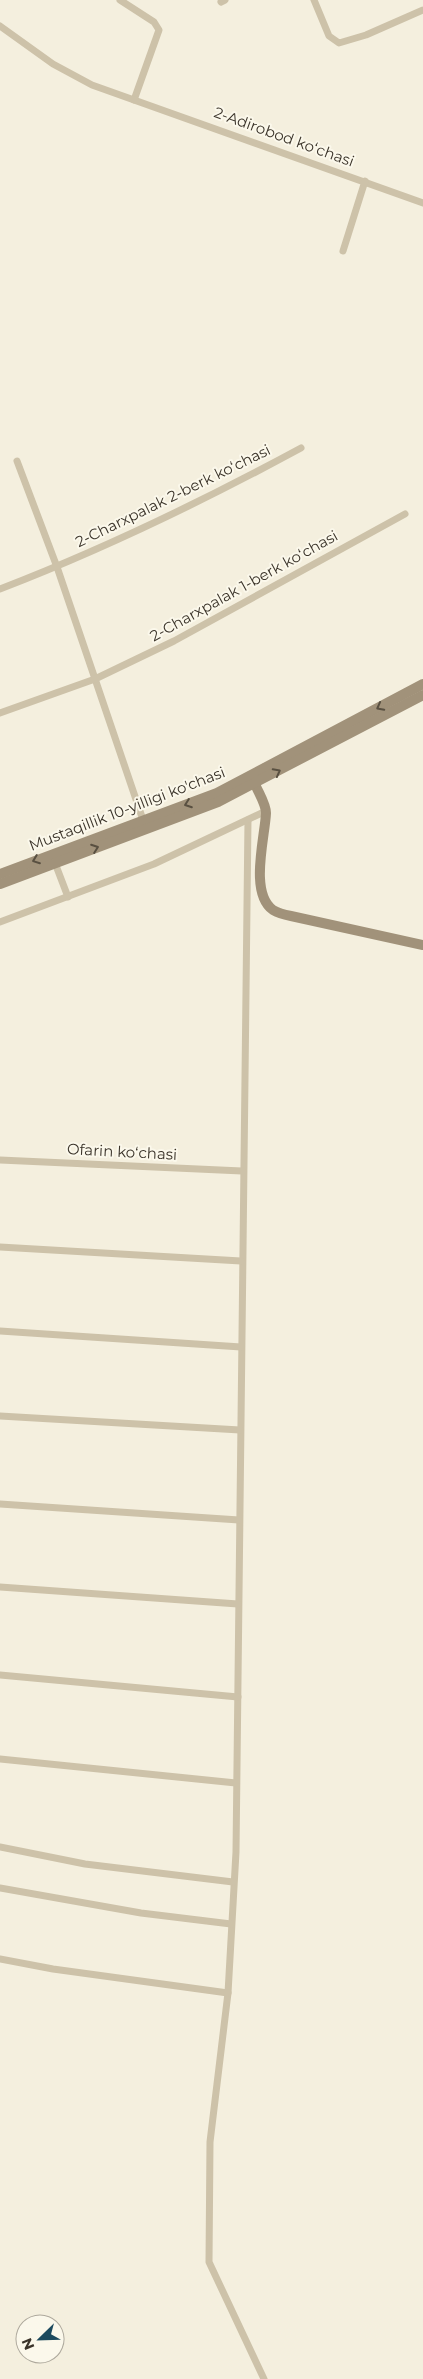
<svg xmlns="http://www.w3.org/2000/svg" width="423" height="2379" viewBox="0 0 423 2379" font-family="Montserrat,sans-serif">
  <rect width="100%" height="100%" fill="#f4efde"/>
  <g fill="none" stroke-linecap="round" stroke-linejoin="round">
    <!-- street -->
    <g stroke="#cdc2a9" stroke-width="7">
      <path d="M120,0L154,22L159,30L134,100"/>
      <path d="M314,0L329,36L339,43L366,35L423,10"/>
      <path d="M221,2L225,0"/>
      <path d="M0,26L53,64L92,85L423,203"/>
      <path d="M343,251L365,181"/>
      <path d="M17,461L57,567L143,820"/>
      <path d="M0,589C104,549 203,501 301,448"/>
      <path d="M0,713L95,679L174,641L405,514"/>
      <path d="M248,820L236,1852L228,1993L210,2142L209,2262L264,2379"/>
      <path d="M55,863L68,897"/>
      <path d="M0,922L154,864L266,811"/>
      <path d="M0,1160L242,1171"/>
      <path d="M0,1247L241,1261"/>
      <path d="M0,1331L241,1347"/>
      <path d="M0,1416L240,1430"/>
      <path d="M0,1504L239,1520"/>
      <path d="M0,1587L238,1604"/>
      <path d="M0,1675L238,1697"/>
      <path d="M0,1759L236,1783"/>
      <path d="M0,1847L85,1864L233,1882"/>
      <path d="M0,1888L141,1913L231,1924"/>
      <path d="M0,1959L53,1969L228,1993"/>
    </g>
    <!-- secondary -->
    <g stroke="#a1927a" stroke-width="10">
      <path d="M255,784C258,792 266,804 266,813C265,837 249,893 273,910C278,913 286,915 291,916L423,945"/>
      <path d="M0,874L217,793L423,684"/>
      <path d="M0,884L218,802L423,695"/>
    </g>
  </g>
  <!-- one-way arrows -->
  <defs><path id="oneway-chevron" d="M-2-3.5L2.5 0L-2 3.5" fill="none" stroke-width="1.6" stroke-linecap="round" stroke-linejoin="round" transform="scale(1.25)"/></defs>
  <g stroke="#595041">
    <use href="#oneway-chevron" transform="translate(380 707) rotate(152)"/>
    <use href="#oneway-chevron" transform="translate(277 772) rotate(-28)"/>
    <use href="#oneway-chevron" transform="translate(188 804) rotate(160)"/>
    <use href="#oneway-chevron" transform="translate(95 848) rotate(-20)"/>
    <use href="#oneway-chevron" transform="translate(36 860) rotate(159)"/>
  </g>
  <g text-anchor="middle" stroke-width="4" stroke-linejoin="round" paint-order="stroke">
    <!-- street labels -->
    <g font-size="15" fill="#3a3329" stroke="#fbf8eb">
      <text transform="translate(284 137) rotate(20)" y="5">2-Adirobod koʻchasi</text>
      <text transform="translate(173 496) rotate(-26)" y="5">2-Charxpalak 2-berk koʻchasi</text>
      <text transform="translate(244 586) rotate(-29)" y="5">2-Charxpalak 1-berk koʻchasi</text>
      <text transform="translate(127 809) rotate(-21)" y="5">Mustaqillik 10-yilligi ko'chasi</text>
      <text transform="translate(122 1152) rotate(3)" y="5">Ofarin koʻchasi</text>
    </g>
  </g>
  <!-- north arrow -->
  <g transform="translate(40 2339) rotate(247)"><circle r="24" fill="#fbf8eb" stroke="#aea99d"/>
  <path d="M0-4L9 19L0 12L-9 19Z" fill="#1c4a5e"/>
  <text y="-8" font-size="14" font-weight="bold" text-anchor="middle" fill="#3a3329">N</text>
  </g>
</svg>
